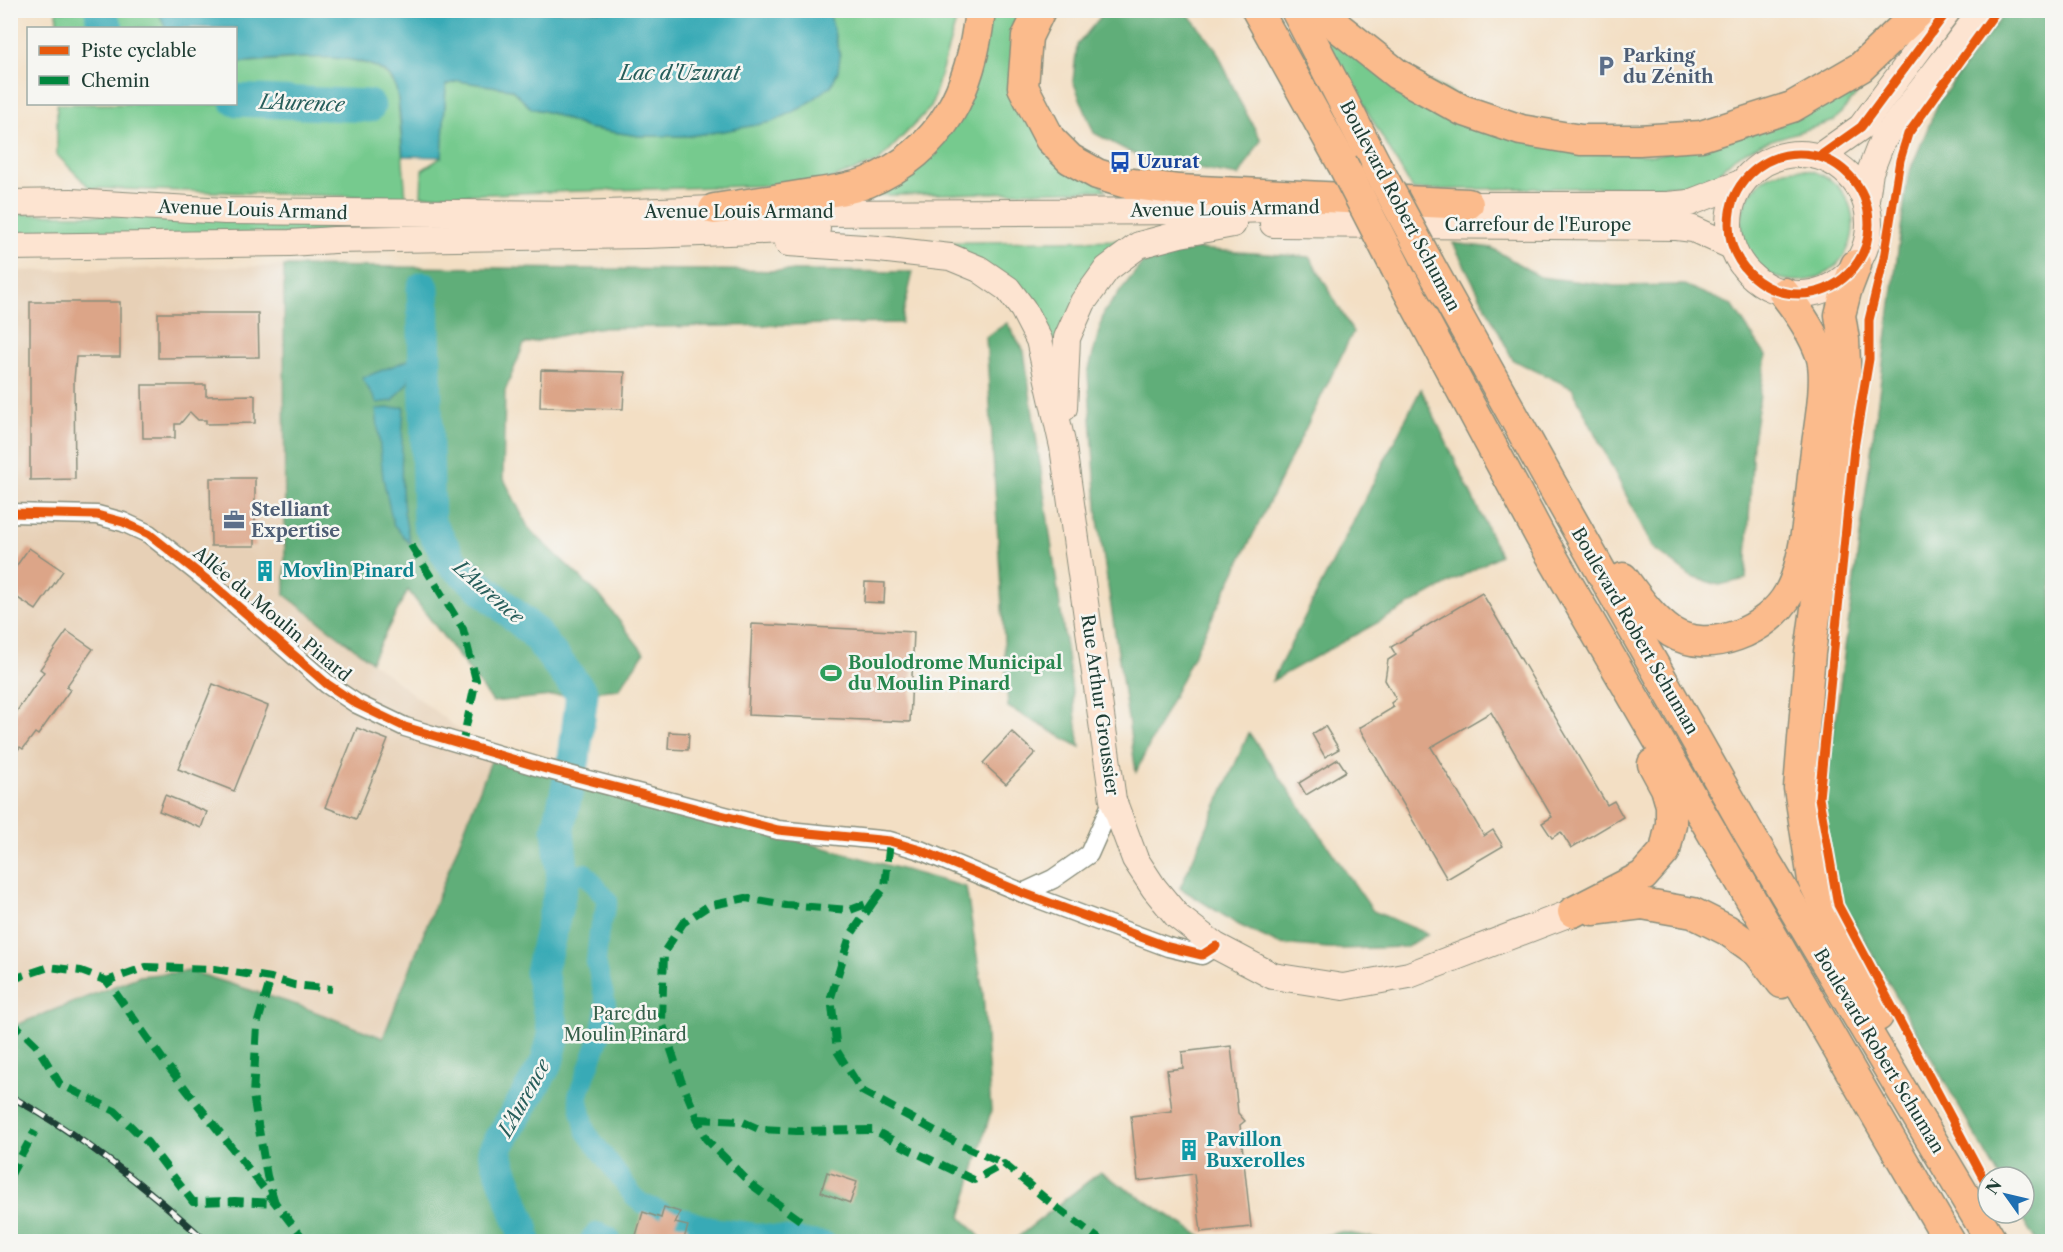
<svg xmlns="http://www.w3.org/2000/svg" width="2063" height="1252" viewBox="0 0 2063 1252" font-family="'Libre Caslon Text',serif">
  <rect width="100%" height="100%" fill="#f6f6f2"/>
  <filter id="ink" filterUnits="userSpaceOnUse"><feTurbulence type="fractalNoise" baseFrequency=".0167" numOctaves="2"/><feDisplacementMap in="SourceGraphic" scale="12" xChannelSelector="R" yChannelSelector="G"/><feConvolveMatrix kernelMatrix="1 2 1 2 8 2 1 2 1" color-interpolation-filters="sRGB"/></filter>
  <filter id="wash" filterUnits="userSpaceOnUse"><feTurbulence type="fractalNoise" baseFrequency=".008" numOctaves="4" result="noise"/><feDisplacementMap in="SourceGraphic" scale="24" xChannelSelector="R" yChannelSelector="G"/><feGaussianBlur stdDeviation="1.35" result="paint"/><feColorMatrix in="noise" values="0 0 0 0 0 0 0 0 0 0 0 0 0 0 0 0 0 1.4 0 .05"/><feComposite in="paint" operator="in"/></filter>
  <g filter="url(#wash)">
    <rect width="100%" height="100%" fill="#f3dfc4"/>
    <!-- built -->
    <path fill="#e7d0b6" d="M284,266L285,595L493,756L383,1038L300,1006L190,971L140,976L11,1027V271Z"/>
    <!-- green -->
    <g fill="#76ca8e" stroke="#4a8461" stroke-width="1.5">
      <path d="M57,11H158L166,28H57Z"/>
      <path d="M829,11H959L931,107L878,162L815,184L421,196L422,170L442,157L446,85L458,81L511,89L531,108L551,113L587,128L639,136H688L724,131L840,56Z"/>
      <path d="M985,11H1028L1015,88L1106,190L860,196L927,151Z"/>
      <path d="M1318,27L1571,151L1654,155L1722,141L1898,46L1834,121L1762,143L1735,157L1714,177L1689,186L1413,190Z"/>
      <path d="M330,56C358,62 384,61 397,90L406,198L90,188L57,155V104H236V63Z"/>
      <circle cx="1797" cy="225" r="56"/>
      <path d="M10,214L806,224L11,240Z"/>
      <path d="M1135,240L1054,358L1033,305L906,243Z"/>
    </g>
    <!-- forest -->
    <g fill="#60ae79" stroke="#407656" stroke-width="1.5">
      <path d="M1111,11H1183L1188,14L1216,49L1239,100L1261,140L1239,176L1145,160L1094,133L1073,81L1077,45L1103,14Z"/>
      <path d="M2006,11H2052V1241H2036L2019,1213H2024V1177H1999L1817,857L1908,176L1939,101Z"/>
      <path d="M1453,243L1492,248L1540,277L1615,286L1684,285L1732,305L1766,356L1753,441L1746,579L1719,585L1692,577L1653,548L1572,388L1513,360Z"/>
      <path d="M1196,249L1310,257L1353,332L1136,772L1098,520L1088,373L1104,312L1143,262Z"/>
      <path d="M284,266L913,272L901,323L595,328L524,344L505,391L503,477L529,529L600,596L644,653L619,689L493,702L408,590L371,661L285,595Z"/>
      <path d="M1007,323L1024,351L1080,747L1008,707L986,337Z"/>
      <path d="M1421,389L1500,555L1272,681Z"/>
      <path d="M1249,733L1373,911L1428,934L1407,947L1340,949L1279,944L1239,925L1180,888Z"/>
      <path d="M493,756L966,887L983,993L991,1111L961,1217L984,1241L11,1242V1027L140,976L190,971L300,1006L383,1038Z"/>
      <path d="M1100,1172L1209,1241H1013Z"/>
      <path d="M1341,1232L1392,1241H1299Z"/>
    </g>
    <!-- water -->
    <g fill="#39aab6" stroke="#2c7475" stroke-width="1.5">
      <path d="M158,11H829L840,56L838,71L831,86L803,107L772,122L724,131L688,136H639L587,128L551,113L531,108L511,89L458,81L446,85L442,157L403,156C401,137 401,99 394,83C375,45 272,60 236,63V28H166Z"/>
      <path d="M411,359L409,381L393,401L377,403L362,378Z"/>
      <path d="M404,407C401,453 398,500 411,545L393,524L383,478L376,409Z"/>
    </g>
    <g fill="none" stroke-linecap="round" stroke-linejoin="round">
      <!-- canal -->
      <g stroke="#39aab6" stroke-width="20">
        <path d="M563,880L585,873L608,901L599,931L596,962L606,1004L600,1036L578,1096L586,1132L635,1198L643,1204L663,1212"/>
        <path d="M678,1216L711,1227L826,1242"/>
      </g>
      <!-- river -->
      <g stroke="#39aab6" stroke-width="33">
        <path d="M101,10L102,20L107,28"/>
        <path d="M236,100L369,106"/>
        <path d="M423,288L429,523L452,562L534,632L582,694L574,759L558,829L563,880L541,972L554,1034L547,1062L494,1151L522,1227L525,1242"/>
        <path d="M596,1242L598,1239L605,1242"/>
      </g>
    </g>
    <g id="blocks">
      <!-- building -->
      <g fill="#dca588">
        <path d="M30,302H120V357H76L74,380L75,479L30,480Z"/>
        <path d="M158,313H258L259,357L158,358Z"/>
        <path d="M541,370L625,372L623,409L540,407Z"/>
        <path d="M142,385H206V396L255,395V423L206,424V420H198L190,412L180,424H175V438H143Z"/>
        <path d="M210,478H255V546H211Z"/>
        <path d="M29,548L63,571L36,610L10,593V575Z"/>
        <path d="M865,582L885,583L884,603L864,602Z"/>
        <path d="M1482,593L1607,805L1614,801L1623,817L1571,848L1561,832L1552,838L1542,823L1552,817L1491,712L1431,747L1484,836L1493,830L1503,846L1447,879L1359,728L1394,707L1391,703L1396,699L1385,680L1388,660L1396,655L1391,647Z"/>
        <path d="M752,624L914,632L910,722L748,715Z"/>
        <path d="M67,631L93,649L66,687L70,690L38,735L35,733L23,749L20,747L10,760V721L44,672L40,669Z"/>
        <path d="M213,684L268,706L234,791L178,769Z"/>
        <path d="M1325,726L1339,749L1325,757L1312,734Z"/>
        <path d="M357,728L388,740L356,819L325,807Z"/>
        <path d="M669,732L689,733L688,750L668,749Z"/>
        <path d="M1012,732L1035,753L1006,784L983,763Z"/>
        <path d="M1338,759L1346,771L1306,795L1299,783Z"/>
        <path d="M165,795L207,812L201,828L159,811Z"/>
        <path d="M1231,1046L1238,1113L1245,1121L1240,1125L1251,1227L1201,1232L1194,1174L1138,1181L1131,1116L1172,1111L1167,1070L1183,1068L1182,1052Z"/>
        <path d="M827,1172L857,1182L850,1203L821,1192Z"/>
        <path d="M664,1207L680,1212L675,1223L688,1226L683,1242H634L643,1212L661,1218Z"/>
      </g>
    </g>
  </g>
  <g filter="url(#ink)">
    <use href="#blocks" fill-opacity="0" stroke="#898e7c" stroke-width="1.5"/>
    <g fill="none" stroke-linecap="round" stroke-linejoin="round">
      <defs>
        <g id="street">
          <path d="M10,513L97,515L123,522L149,534L211,583L327,684L357,704L405,727L546,769L778,830L890,841L920,850L1023,893L1168,947L1202,955L1216,946"/>
          <path d="M1023,893L1053,879L1089,854L1113,800"/>
        </g>
        <g id="secondary">
          <circle cx="1799" cy="224" r="70"/>
          <path d="M1820,156L1861,127L1948,10"/>
          <path d="M1866,200L1870,172L1882,141L1983,10"/>
          <path d="M10,203L71,202L225,211L579,214L714,209L811,213L1202,211L1300,208"/>
          <path d="M1447,205H1667L1689,203L1741,183"/>
          <path d="M1273,224L1677,227L1693,229L1731,246"/>
          <path d="M788,243L879,249L950,257L979,269L1008,289L1023,309L1039,340L1063,447L1113,800L1135,859L1154,888L1177,916L1216,946L1273,976L1343,987L1409,975L1573,912"/>
          <path d="M10,247L290,243L334,240L645,235L817,229"/>
          <path d="M1064,408L1067,338L1083,302L1107,269L1139,245L1180,234L1233,224"/>
        </g>
        <g id="primary">
          <path d="M1040,10L1027,37L1023,87L1050,139L1070,159L1097,174L1126,183L1179,190L1468,204"/>
          <path d="M1257,10L1342,163"/>
          <path d="M1296,10L1376,165"/>
          <path d="M1323,10L1339,28L1397,74L1462,110L1521,130L1581,140H1639L1701,136L1792,107L1861,67L1921,10"/>
          <path d="M714,209C744,205 775,200 805,195C826,192 848,190 868,182C944,150 972,88 980,10"/>
          <path d="M1429,264L1552,485L1750,835L1992,1242"/>
          <path d="M1856,265L1846,291L1840,315L1844,340L1846,386L1810,653L1799,788L1813,880L1878,1016"/>
          <path d="M1396,268L1540,536L1950,1242"/>
          <path d="M1623,578C1637,597 1651,618 1671,632C1709,656 1769,630 1789,593C1807,562 1810,496 1815,459C1818,432 1829,380 1821,355C1813,332 1799,312 1784,293"/>
          <path d="M1593,910L1642,904L1693,913L1727,930L1758,952L1782,983"/>
          <path d="M1573,912L1643,876L1665,851L1671,824V805L1666,788L1653,764"/>
        </g>
      </defs>
      <!-- street casing -->
      <use href="#street" stroke="#898e7c" stroke-width="21"/>
      <!-- secondary casing -->
      <use href="#secondary" stroke="#898e7c" stroke-width="28"/>
      <!-- primary casing -->
      <use href="#primary" stroke="#898e7c" stroke-width="33"/>
      <!-- street -->
      <use href="#street" stroke="#fff" stroke-width="18"/>
      <!-- secondary -->
      <use href="#secondary" stroke="#fde4d1" stroke-width="26"/>
      <!-- primary -->
      <use href="#primary" stroke="#fbbb8c" stroke-width="30"/>
      <defs>
        <path id="rail" d="M10,1096C83,1136 146,1187 207,1242"/>
      </defs>
      <!-- rail casing -->
      <use href="#rail" stroke="#1f3d34" stroke-width="7"/>
      <!-- rail -->
      <use href="#rail" stroke="#f6f6f2" stroke-width="4.5" stroke-dasharray="14" stroke-linecap="butt"/>
      <defs>
        <g id="primary-bridge">
          <path d="M1342,163L1396,268"/>
          <path d="M1376,165L1429,264"/>
        </g>
      </defs>
      <!-- primary-bridge casing -->
      <use href="#primary-bridge" stroke="#898e7c" stroke-width="33" stroke-linecap="butt"/>
      <!-- primary-bridge -->
      <use href="#primary-bridge" stroke="#fbbb8c" stroke-width="30"/>
      <!-- quiet -->
      <g stroke="#00873e" stroke-width="8" stroke-dasharray="15 8" stroke-linecap="butt">
        <path d="M411,545L463,629L476,680L462,745"/>
        <path d="M874,901L850,936L831,997L837,1051L862,1091L959,1144L1004,1164"/>
        <path d="M10,980L49,967L81,971L107,981"/>
        <path d="M10,1020L36,1045L60,1084L115,1111L147,1142L193,1202L235,1201L275,1203L267,1176L253,1095L257,1025L271,978"/>
        <path d="M698,1119L741,1121L759,1129L797,1131L874,1130L910,1150L974,1180L1004,1164L1052,1204L1099,1239"/>
        <path d="M10,1176L35,1131"/>
        <path d="M800,1220L752,1185L706,1139L681,1080L662,1022L664,952L683,923L708,906L746,898L786,905L850,910L874,901L885,887L890,841"/>
        <path d="M306,1242L166,1064L107,981L146,967L215,969L271,978L294,985L332,989"/>
      </g>
      <defs>
        <g id="cycleway">
          <circle cx="1799" cy="224" r="70"/>
          <path d="M1820,156L1861,127L1948,10"/>
          <path d="M10,513L97,515L123,522L149,534L211,583L327,684L357,704L405,727L546,769L778,830L890,841L920,850L1023,893L1168,947L1202,955L1216,946"/>
          <path d="M1988,1187L1838,905L1819,798L1854,448L1869,359V320L1884,258L1900,160L1908,134L1997,10"/>
        </g>
      </defs>
      <!-- cycleway casing -->
      <use href="#cycleway" stroke="#f6f6f2" stroke-width="13"/>
      <!-- cycleway -->
      <use href="#cycleway" stroke="#e8590c" stroke-width="9"/>
    </g>
  </g>
  <!-- icons -->
  <defs>
    <symbol id="parking-bare" viewBox="-9 -9 18 18"><path d="M-3.5-5.5H1a3.5 3.5 0 0 1 0 7H-1V5.5H-3.5ZM-1-3.4V-.6H.8a1.4 1.4 0 0 0 0-2.8Z" fill="#5c6f8a" stroke="#f6f6f2" stroke-width="2.5" paint-order="stroke"/></symbol>
    <symbol id="bus-bare" viewBox="-9 -9 18 18"><path d="M-5-6H5V4H4V6H2V4H-2V6H-4V4H-5ZM-3.5-4V0h7V-4ZM-3.5 1.2v1.5H-2V1.2ZM2 1.2v1.5H3.5V1.2Z" fill="#1a4fb4" stroke="#f6f6f2" stroke-width="2.5" paint-order="stroke"/></symbol>
    <symbol id="office-bare" viewBox="-9 -9 18 18"><path d="M-6-3h4V-5.5h4V-3h4V5H-6ZM-1-4.5V-3h2v-1.5ZM-6 0V1H6V0Z" fill="#5c6f8a" stroke="#f6f6f2" stroke-width="2.5" paint-order="stroke"/></symbol>
    <symbol id="building-bare" viewBox="-9 -9 18 18"><path d="M-4-6H4V6H1V3H-1V6H-4ZM-2.5-4.3h1.7v1.8h-1.7ZM.8-4.3h1.7v1.8H.8ZM-2.5-1h1.7V.8h-1.7ZM.8-1h1.7V.8H.8Z" fill="#0f9aa8" stroke="#f6f6f2" stroke-width="2.5" paint-order="stroke"/></symbol>
    <symbol id="stadium-bare" viewBox="-9 -9 18 18"><path d="M0-5a6.5 5 0 1 0 0 10a6.5 5 0 1 0 0-10ZM-3.5-1.8h7v3.6h-7Z" fill="#2e9e5b" stroke="#f6f6f2" stroke-width="2.5" paint-order="stroke"/></symbol>
  </defs>
  <g fill-rule="evenodd">
    <use href="#parking-bare" x="1591" y="51" width="30" height="30"/>
    <use href="#bus-bare" x="1105" y="147" width="30" height="30"/>
    <use href="#office-bare" x="219" y="505" width="30" height="30"/>
    <use href="#building-bare" x="250" y="556" width="30" height="30"/>
    <use href="#stadium-bare" x="816" y="658" width="30" height="30"/>
    <use href="#building-bare" x="1174" y="1135" width="30" height="30"/>
  </g>
  <g text-anchor="middle" stroke-width="5" stroke-linejoin="round" paint-order="stroke">
    <!-- service labels -->
    <g font-size="18" font-weight="bold" fill="#4e5e75" stroke="#f6f6f2" text-anchor="start">
      <text x="1623" y="62">Parking<tspan x="1623" dy="21">du Zénith</tspan></text>
      <text x="251" y="516">Stelliant<tspan x="251" dy="21">Expertise</tspan></text>
    </g>
    <!-- transit labels -->
    <g font-size="18" font-weight="bold" fill="#164399" stroke="#f6f6f2" text-anchor="start">
      <text x="1137" y="168">Uzurat</text>
    </g>
    <!-- street labels -->
    <g font-size="18" fill="#1f3d34" stroke="#f6f6f2">
      <text transform="translate(1400 206) rotate(62)" y="6">Boulevard Robert Schuman</text>
      <text transform="translate(1225 209) rotate(-1)" y="6">Avenue Louis Armand</text>
      <text transform="translate(253 210) rotate(2)" y="6">Avenue Louis Armand</text>
      <text x="739" y="218">Avenue Louis Armand</text>
      <text x="1538" y="231">Carrefour de l'Europe</text>
      <text transform="translate(272 614) rotate(40)" y="6">Allée du Moulin Pinard</text>
      <text transform="translate(1635 631) rotate(60)" y="6">Boulevard Robert Schuman</text>
      <text transform="translate(1100 705) rotate(82)" y="6">Rue Arthur Groussier</text>
      <text transform="translate(1879 1051) rotate(59)" y="6">Boulevard Robert Schuman</text>
    </g>
    <!-- culture labels -->
    <g font-size="18" font-weight="bold" fill="#0d838f" stroke="#f6f6f2" text-anchor="start">
      <text x="282" y="577">Movlin Pinard</text>
      <text x="1206" y="1146">Pavillon<tspan x="1206" dy="21">Buxerolles</tspan></text>
    </g>
    <!-- leisure labels -->
    <g font-size="18" font-weight="bold" fill="#27864d" stroke="#f6f6f2" text-anchor="start">
      <text x="848" y="669">Boulodrome Municipal<tspan x="848" dy="21">du Moulin Pinard</tspan></text>
    </g>
    <!-- park labels -->
    <g font-size="18" fill="#35604a" stroke="#f6f6f2">
      <text x="625" y="1020">Parc du<tspan x="625" dy="21">Moulin Pinard</tspan></text>
    </g>
    <!-- water labels -->
    <g font-size="20" font-style="italic" fill="#275e5b" stroke="#f6f6f2">
      <text x="680" y="80">Lac d'Uzurat</text>
      <text transform="translate(302 103) rotate(2)" y="7">L'Aurence</text>
      <text transform="translate(489 592) rotate(41)" y="7">L'Aurence</text>
      <text transform="translate(524 1098) rotate(-61)" y="7">L'Aurence</text>
    </g>
  </g>
  <!-- margin -->
  <rect width="2063" height="1252" fill="none" stroke="#f6f6f2" stroke-width="36"/>
  <!-- legend -->
  <rect x="27" y="27" width="210" height="78" fill="#f6f6f2" stroke="#a0aca6" stroke-width="1.5"/>
  <rect x="39" y="46" width="30" height="9" fill="#e8590c" stroke="#a0aca6" stroke-width="1.5"/>
  <text x="81" y="57" font-size="18" fill="#1f3d34">Piste cyclable</text>
  <rect x="39" y="76" width="30" height="9" fill="#00873e" stroke="#a0aca6" stroke-width="1.5"/>
  <text x="81" y="87" font-size="18" fill="#1f3d34">Chemin</text>
  <!-- north arrow -->
  <g transform="translate(2006 1195) rotate(304)"><circle r="28" fill="#f6f6f2" stroke="#a0aca6" stroke-width="1.5"/>
  <path d="M0-4.5L10 22L0 15L-10 22Z" fill="#1f6fb2"/>
  <text y="-9" font-size="16" font-weight="bold" text-anchor="middle" fill="#1f3d34">N</text>
  </g>
</svg>
